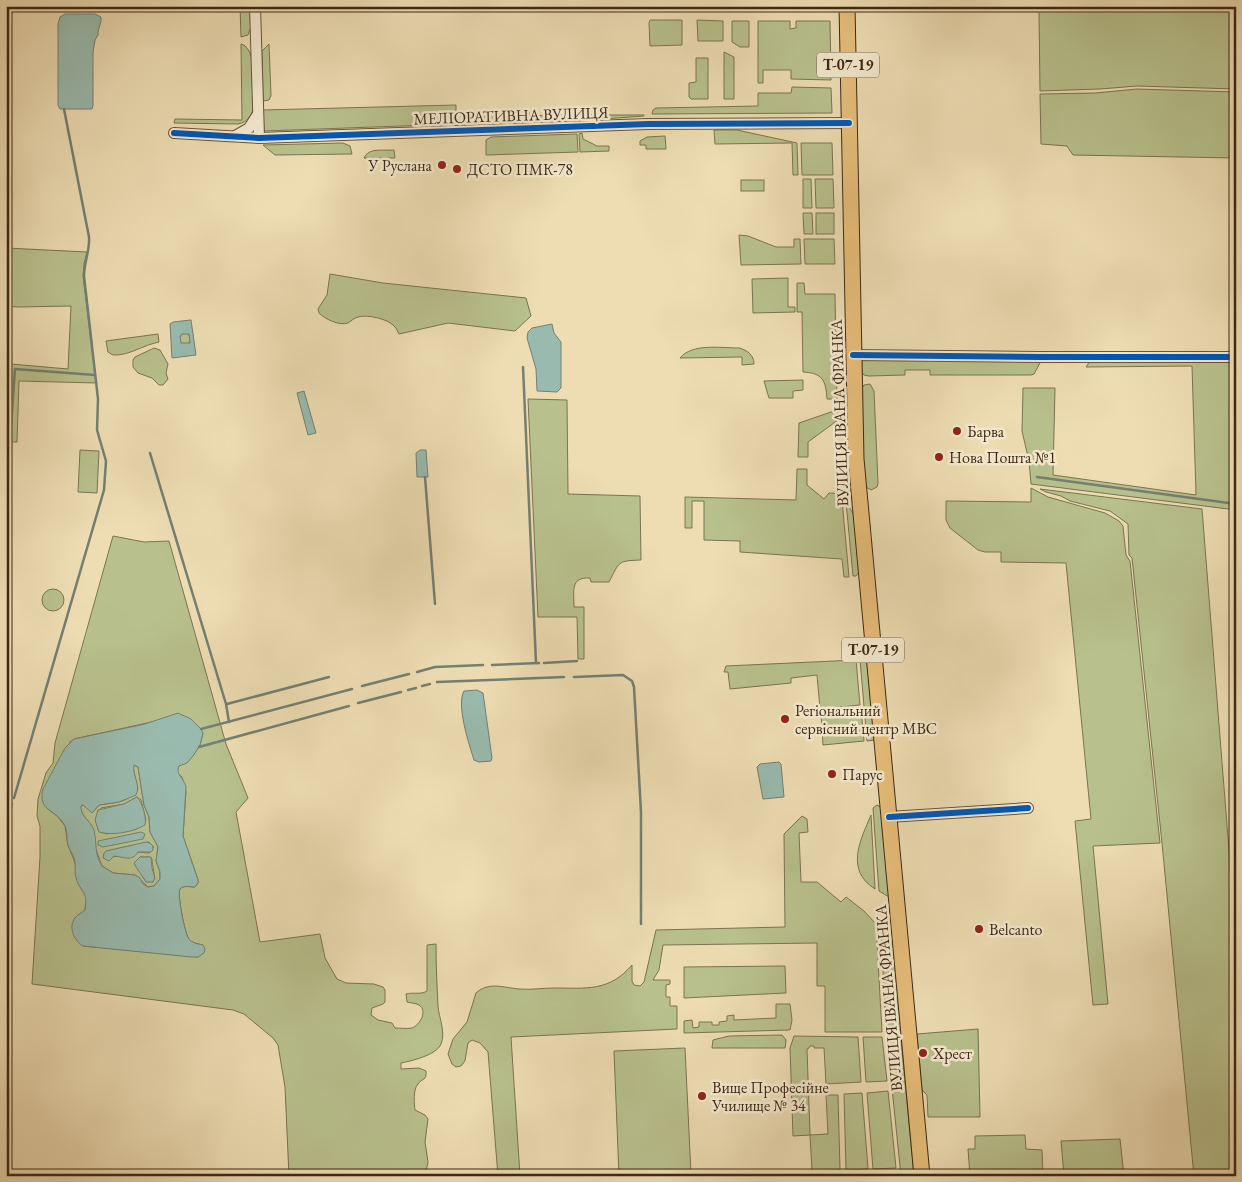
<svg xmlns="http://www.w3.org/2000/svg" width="1242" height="1182" viewBox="0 0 1242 1182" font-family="'EB Garamond',serif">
  <rect width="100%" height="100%" fill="#eeddb3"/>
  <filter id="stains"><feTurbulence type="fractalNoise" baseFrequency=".004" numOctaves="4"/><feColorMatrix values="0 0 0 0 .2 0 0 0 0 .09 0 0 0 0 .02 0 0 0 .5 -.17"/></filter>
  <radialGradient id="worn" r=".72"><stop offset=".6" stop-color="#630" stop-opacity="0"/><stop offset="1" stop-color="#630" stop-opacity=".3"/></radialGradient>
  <!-- green -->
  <g fill="#b8c18d" stroke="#7a7452" fill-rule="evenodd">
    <path d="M240,6H251V27L248,35L241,37Z"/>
    <path d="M1061,6H1236V89L1137,86L1100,89L1040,91L1039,13L1041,9Z"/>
    <path d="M650,20H682V45L650,46L649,23Z"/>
    <path d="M697,20L723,21V41H698Z"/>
    <path d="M732,21H749V47H740L732,42Z"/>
    <path d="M758,21H790V29L796,28V21H830L831,80L791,79V70H763V83H758Z"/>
    <path d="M241,44C258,48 253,92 254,107C251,116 248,122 238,124L174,123L175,119L242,120Z"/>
    <path d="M269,44L271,96L269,100L263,101L262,51Z"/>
    <path d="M724,52L734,57V99H724Z"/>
    <path d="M696,58H708V99H691L689,97V83L696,82Z"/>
    <path d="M792,87L831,88L832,113L652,114L653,110L656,108L758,106V93H791Z"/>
    <path d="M1137,89L1236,92V158L1073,155L1067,146L1041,144L1040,94L1095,93Z"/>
    <path d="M456,105V124L264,131L263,110Z"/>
    <path d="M529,110V116L549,115L545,122L492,124L484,120L483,111Z"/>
    <path d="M557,115H644V116L563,122L558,119Z"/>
    <path d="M714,130H737L797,143L798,175H793L792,143L715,144Z"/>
    <path d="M582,133L583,139L597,146H609V151L580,152L579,134Z"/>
    <path d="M577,134L578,152L486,155V140L491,137Z"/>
    <path d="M665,136L666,149H646V145H640V141L647,137Z"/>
    <path d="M343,143L350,146L352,154L275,155L263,145Z"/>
    <path d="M801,143H832L833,175H802Z"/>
    <path d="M394,150L395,158H364C369,147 384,151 394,150Z"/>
    <path d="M803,179H811L812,208H803Z"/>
    <path d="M815,179H833L834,208H816Z"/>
    <rect x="741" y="180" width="23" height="11"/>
    <path d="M803,213H812L813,234H804Z"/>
    <rect x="816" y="213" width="18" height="21"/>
    <path d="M739,235L748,236L776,247H794V239H800L801,264L741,265Z"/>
    <path d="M804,239H834L835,264H805Z"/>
    <path d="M6,248L87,252L84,264L83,276L96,383L19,381L17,442H6L11,364L68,369L71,306L18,307L6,306Z"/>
    <path d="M330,274L383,283L526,298L531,316L515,331L448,323L399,334C397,331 397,329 395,327C389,319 367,314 358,317C354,318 351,321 348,323C339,326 325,319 319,313L318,309L327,295Z"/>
    <path d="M788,278V307H795V312L753,313L752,279Z"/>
    <path d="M797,283H804L805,294H835L837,399H827C826,381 823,373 803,372L802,312H797Z"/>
    <circle cx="185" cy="339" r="5.5"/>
    <path d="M158,334L159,342C143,345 129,356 113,355L108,352L106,341Z"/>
    <path d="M154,348L160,350L168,364L166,373L168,379L163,385H159L152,378L138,373L133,367V360L135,357Z"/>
    <path d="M739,348C747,350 754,355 754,364L742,365V357L680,358C692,343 721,348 739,348Z"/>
    <path d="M862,359L1041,361L1034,374L1031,375H930V370H905V375L869,376L864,375L861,371Z"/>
    <path d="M1236,360V510L1031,484L1029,461L1022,431L1023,388H1055L1053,475L1196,495L1192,366L1086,367L1090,361Z"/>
    <path d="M803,380V390L793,391V398H769L764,381Z"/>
    <path d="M870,384L874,391L878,483L877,487L871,490L866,487L864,482L861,390L864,385Z"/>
    <path d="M528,399L567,400L568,494L640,496L641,560C617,561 620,561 609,582H591L590,578C570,577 574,591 574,607H584V659H578L577,617H538Z"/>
    <path d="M831,412H838V420L808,442V457H798L799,423Z"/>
    <path d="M80,450L99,451L97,493L78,492Z"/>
    <path d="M797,469H807V485L824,499L829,493H834L842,499L849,577H844L842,559L740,552V541L704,540V501H692V528H685V497L796,500Z"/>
    <path d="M1031,488L1048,497L1105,513L1119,521L1123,526L1126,555L1130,561L1160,843L1093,846L1108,1004L1093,1005L1075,821L1091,819L1066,563L1001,562V552H985L978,550L950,528L946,520V501L1031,502Z"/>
    <path d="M1040,489L1202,509L1231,876L1236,905V1176H1194L1162,843L1132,558L1129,555L1128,524L1110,511L1070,501L1061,496L1046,492Z"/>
    <path d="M846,502L854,515L859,572L856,576H853Z"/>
    <path d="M113,536L144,542L169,541L226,744L248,798L236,812L260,942L320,934L325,958L337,979L346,983L374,984L383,987L385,990V1002L383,1004L372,1008L371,1015L378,1020L392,1023L395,1028C401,1028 406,1029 412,1028C420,1025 428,1011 419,1005C415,1003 411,1003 407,1002L406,994C413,992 421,995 427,991V945L436,944C436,965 437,985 438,1006C439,1018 446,1033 441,1044C437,1055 411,1061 401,1063V1069L419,1068L426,1071C427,1081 422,1078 418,1084C413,1089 414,1104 415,1110L425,1115L428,1119L425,1142L428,1162L425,1176H289L285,1087L278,1045L273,1038L244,1014L233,1010L32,984L40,857V826L37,816L38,799L46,773L53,763L55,743ZM156,721L203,733L200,745L193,756L179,766L177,770L178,774L182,777L186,792L183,836L198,880V883L195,887C190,887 183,885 180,889C177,894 185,935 189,939C192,943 198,944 203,945L198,957L83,946L72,927L75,918L85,910L87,897L81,889L75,863L68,845L65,826L57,816L47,808L70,742L74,739Z"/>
    <circle cx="53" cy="600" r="11"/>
    <path d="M868,659L876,740L867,741L860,660Z"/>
    <path d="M856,660L860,705L820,709L817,675L791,678V683L730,689L728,672H724L726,666Z"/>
    <path d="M861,710L864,741L823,745L821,714Z"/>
    <path d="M134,765L138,767L144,805L149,817L150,832L158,847L156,861L160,872V879L154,886L148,887L135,875L113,873L102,866L95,847L93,830L80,810V807L83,805L93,812L99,805C116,802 126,804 138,789L133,768ZM137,797L141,800L146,820L137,829L113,833L106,834L98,830L97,825L101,808L124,804ZM149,842L154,847L149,853L138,852L112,857L107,851ZM140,857H150L152,859C152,866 156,876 153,882L145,880C143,874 138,870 135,864Z"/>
    <path d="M877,805L881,807L889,897L879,891L873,808Z"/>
    <path d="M871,815L875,889C845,870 860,841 871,815Z"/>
    <path d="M802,816L807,819L808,832L799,833L801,882H817L841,902L846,897L864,911L876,924L882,1032H825V986H817V943L663,945L659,970L653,980H670V984L666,985V997H670V1006H677V1029L511,1037L520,1176H498L488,1052L480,1043L472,1040L468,1043L465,1061L461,1066L456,1067L452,1064L448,1054L453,1039L467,1022L476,993C489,981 504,988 520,989C531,990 543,988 554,988C586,988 609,992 632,965V981L634,985L640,986L644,982L656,930L785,927L784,834Z"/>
    <path d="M881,930L893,943L901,1025V1029L898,1031H886Z"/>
    <path d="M785,966L786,993L684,998V967Z"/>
    <path d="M776,1004H790L792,1020L790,1030L684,1033V1021L692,1020L693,1028L699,1027V1022H712V1025H719V1022L727,1021V1016L734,1015V1020L776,1018Z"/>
    <path d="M978,1029L980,1117H928L927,1095L922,1090L917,1034Z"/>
    <path d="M782,1035L786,1040L785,1048H712L713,1040L729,1036Z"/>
    <path d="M794,1036L858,1037L861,1082L826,1084L824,1048H814V1046H810L809,1048L807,1049L810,1135L828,1134L826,1095H838L840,1170L812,1171L810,1135L793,1136L790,1048Z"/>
    <path d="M863,1037H882L887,1081L866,1082Z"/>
    <path d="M887,1039H901L914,1176H901Z"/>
    <path d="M685,1048L691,1174L619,1176L614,1051Z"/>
    <path d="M888,1091L896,1168L873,1169L867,1093Z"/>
    <path d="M862,1093L868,1169L846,1170L844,1094Z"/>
    <path d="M1025,1135L1026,1149L1042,1150L1043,1176H970L968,1149H975V1136Z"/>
    <path d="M1120,1139L1124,1176H1064L1061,1141Z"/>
  </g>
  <!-- water -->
  <g fill="#99bbaf" stroke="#748072" fill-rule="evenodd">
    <path d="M65,14H95L101,17C102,24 98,26 98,35L95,40L93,53V105L92,109H60L58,105V24L60,17Z"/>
    <path d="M191,320L196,355L172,358L170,324L173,322ZM182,334H189L190,343H181L180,336Z"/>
    <path d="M552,324L554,333L561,342V388L557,392L537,391L536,369L527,338L528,332L532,328Z"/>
    <path d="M304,391L316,433L308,435L297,393Z"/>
    <path d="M420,450H426L428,477H417L416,453Z"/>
    <path d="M464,691L477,690L483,693L492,758L491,761L479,762L474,760C469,744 456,705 464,691Z"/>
    <path d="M178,713L191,719L201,729L203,733L200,745L193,756L187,763L179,766C175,774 184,778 186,787L183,836L198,880V883L195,887C190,887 183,885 180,889C177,894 185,935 189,939C192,943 198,944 203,945L205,949L204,953L198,957H191L83,946C74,941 68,927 75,918C78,914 82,913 85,910C88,889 81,894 76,878C74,873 76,868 75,863C75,857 70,851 68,845C66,838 68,832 65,826C57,809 37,812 43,789L65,748L74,739L145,724ZM134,765L138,767L144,805L149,817L150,832L158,847L156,861L160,872V879L154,886L148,887L143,884L140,878L135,875L113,873L102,866C94,854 97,842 94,830C91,821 80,816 81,806L83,805L92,813L99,805L119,802L136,795C141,785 132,775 134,765Z"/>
    <path d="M779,762L781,764L784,797L763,799L757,767L760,764Z"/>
    <path d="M137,797C142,801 147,819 145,825C134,832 112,836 99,832L95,820L98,810L124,804Z"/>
    <path d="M141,832L145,834L143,839L103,847L98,845V841Z"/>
    <path d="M146,842L150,843L153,846V850L151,852H138C132,862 124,857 114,856L109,861L103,858L104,853L106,851Z"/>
    <path d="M140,857H151L152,868L155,878L153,882H146C142,875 137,870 134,863Z"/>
  </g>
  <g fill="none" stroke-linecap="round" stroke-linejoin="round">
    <!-- stream -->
    <g stroke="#748072" stroke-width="2.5">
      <path d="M523,367L536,663"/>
      <path d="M6,441H10L15,369L95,375"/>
      <path d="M150,453L226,704L229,722"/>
      <path d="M425,477L435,604"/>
      <path d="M1037,477L1236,504"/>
      <path d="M544,663L577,661"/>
      <path d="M492,665L539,663"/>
      <path d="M417,672L435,667L483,665"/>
      <path d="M574,677L623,675L632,681L634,687L641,812V924"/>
      <path d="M437,682L564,677"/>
      <path d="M362,686L409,674"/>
      <path d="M422,686L430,684"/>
      <path d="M408,690L416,688"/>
      <path d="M358,703L401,692"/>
      <path d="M227,704L329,677"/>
      <path d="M201,729L352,689"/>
      <path d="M199,747L349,706"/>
      <path d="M14,798L104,490L106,461L97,430L98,399L84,276C84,262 90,251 89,237L64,109"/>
      <path d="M6,828L12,804"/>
    </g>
    <defs>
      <g id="minor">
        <path d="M255,6L259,138"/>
        <path d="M174,133L259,138L648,124L849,123"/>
        <path d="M235,136L249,128L258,114"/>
        <path d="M853,355L1039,357H1236"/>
        <path d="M889,817L1028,808"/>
      </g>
      <path id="primary" d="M847,6L856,459L922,1176"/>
    </defs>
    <!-- minor casing -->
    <use href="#minor" stroke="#69553d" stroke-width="12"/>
    <!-- primary casing -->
    <use href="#primary" stroke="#3d2816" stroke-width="17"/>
    <!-- minor -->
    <use href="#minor" stroke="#f4e9ce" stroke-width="10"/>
    <!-- primary -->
    <use href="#primary" stroke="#e7be7a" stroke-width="15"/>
    <defs>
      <g id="cycleway">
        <path d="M174,133L259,138L648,124L849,123"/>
        <path d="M853,355L1039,357H1236"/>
        <path d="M889,817L1028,808"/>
      </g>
    </defs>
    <!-- cycleway casing -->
    <use href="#cycleway" stroke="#f4e9ce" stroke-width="9"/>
    <!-- cycleway -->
    <use href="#cycleway" stroke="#0057b8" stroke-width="6"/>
  </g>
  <!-- markers -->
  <g fill="#8f2418" stroke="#f4e9ce" stroke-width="2">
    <circle cx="442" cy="165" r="5"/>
    <circle cx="457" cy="169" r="5"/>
    <circle cx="957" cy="431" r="5"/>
    <circle cx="939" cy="457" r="5"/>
    <circle cx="785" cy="719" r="5"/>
    <circle cx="832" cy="774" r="5"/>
    <circle cx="979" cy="929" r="5"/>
    <circle cx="923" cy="1053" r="5"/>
    <circle cx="702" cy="1096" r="5"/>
  </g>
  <g text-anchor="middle" stroke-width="5" stroke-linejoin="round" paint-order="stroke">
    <!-- shield labels -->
    <g fill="#f4e9ce" stroke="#74624d" stroke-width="1">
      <rect x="817" y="52.5" width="62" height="25" rx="4"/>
      <rect x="842" y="637.5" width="62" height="25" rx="4"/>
    </g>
    <g font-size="15" font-weight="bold" fill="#3d2816">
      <text x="848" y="70">Т-07-19</text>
      <text x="873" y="655">Т-07-19</text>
    </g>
    <!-- street labels -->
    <g font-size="16" fill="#3d2816" stroke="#f4e9ce">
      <text transform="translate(511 115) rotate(-2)" y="6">МЕЛІОРАТИВНА ВУЛИЦЯ</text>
      <text transform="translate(839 413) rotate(-92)" y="6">ВУЛИЦЯ ІВАНА ФРАНКА</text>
      <text transform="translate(888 998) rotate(-95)" y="6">ВУЛИЦЯ ІВАНА ФРАНКА</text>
    </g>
    <!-- poi labels -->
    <g font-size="16" fill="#3d2816" stroke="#f4e9ce" text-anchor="start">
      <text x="432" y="171" text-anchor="end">У Руслана</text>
      <text x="467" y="175">ДСТО ПМК-78</text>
      <text x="967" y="437">Барва</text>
      <text x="949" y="463">Нова Пошта №1</text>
      <text x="795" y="716">Регіональний<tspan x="795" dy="18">сервісний центр МВС</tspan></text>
      <text x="842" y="780">Парус</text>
      <text x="989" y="935">Belcanto</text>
      <text x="933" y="1059">Хрест</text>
      <text x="712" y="1093">Вище Професійне<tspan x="712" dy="18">Училище № 34</tspan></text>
    </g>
  </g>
  <!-- margin -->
  <rect width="1242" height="1182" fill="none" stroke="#eeddb3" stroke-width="25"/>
  <rect x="8" y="8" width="1227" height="1167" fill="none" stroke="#3d2816" stroke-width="2.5"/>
  <rect x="12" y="12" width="1217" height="1157" fill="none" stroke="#3d2816"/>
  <rect width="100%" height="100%" filter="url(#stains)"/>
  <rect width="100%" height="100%" fill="url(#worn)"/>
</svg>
